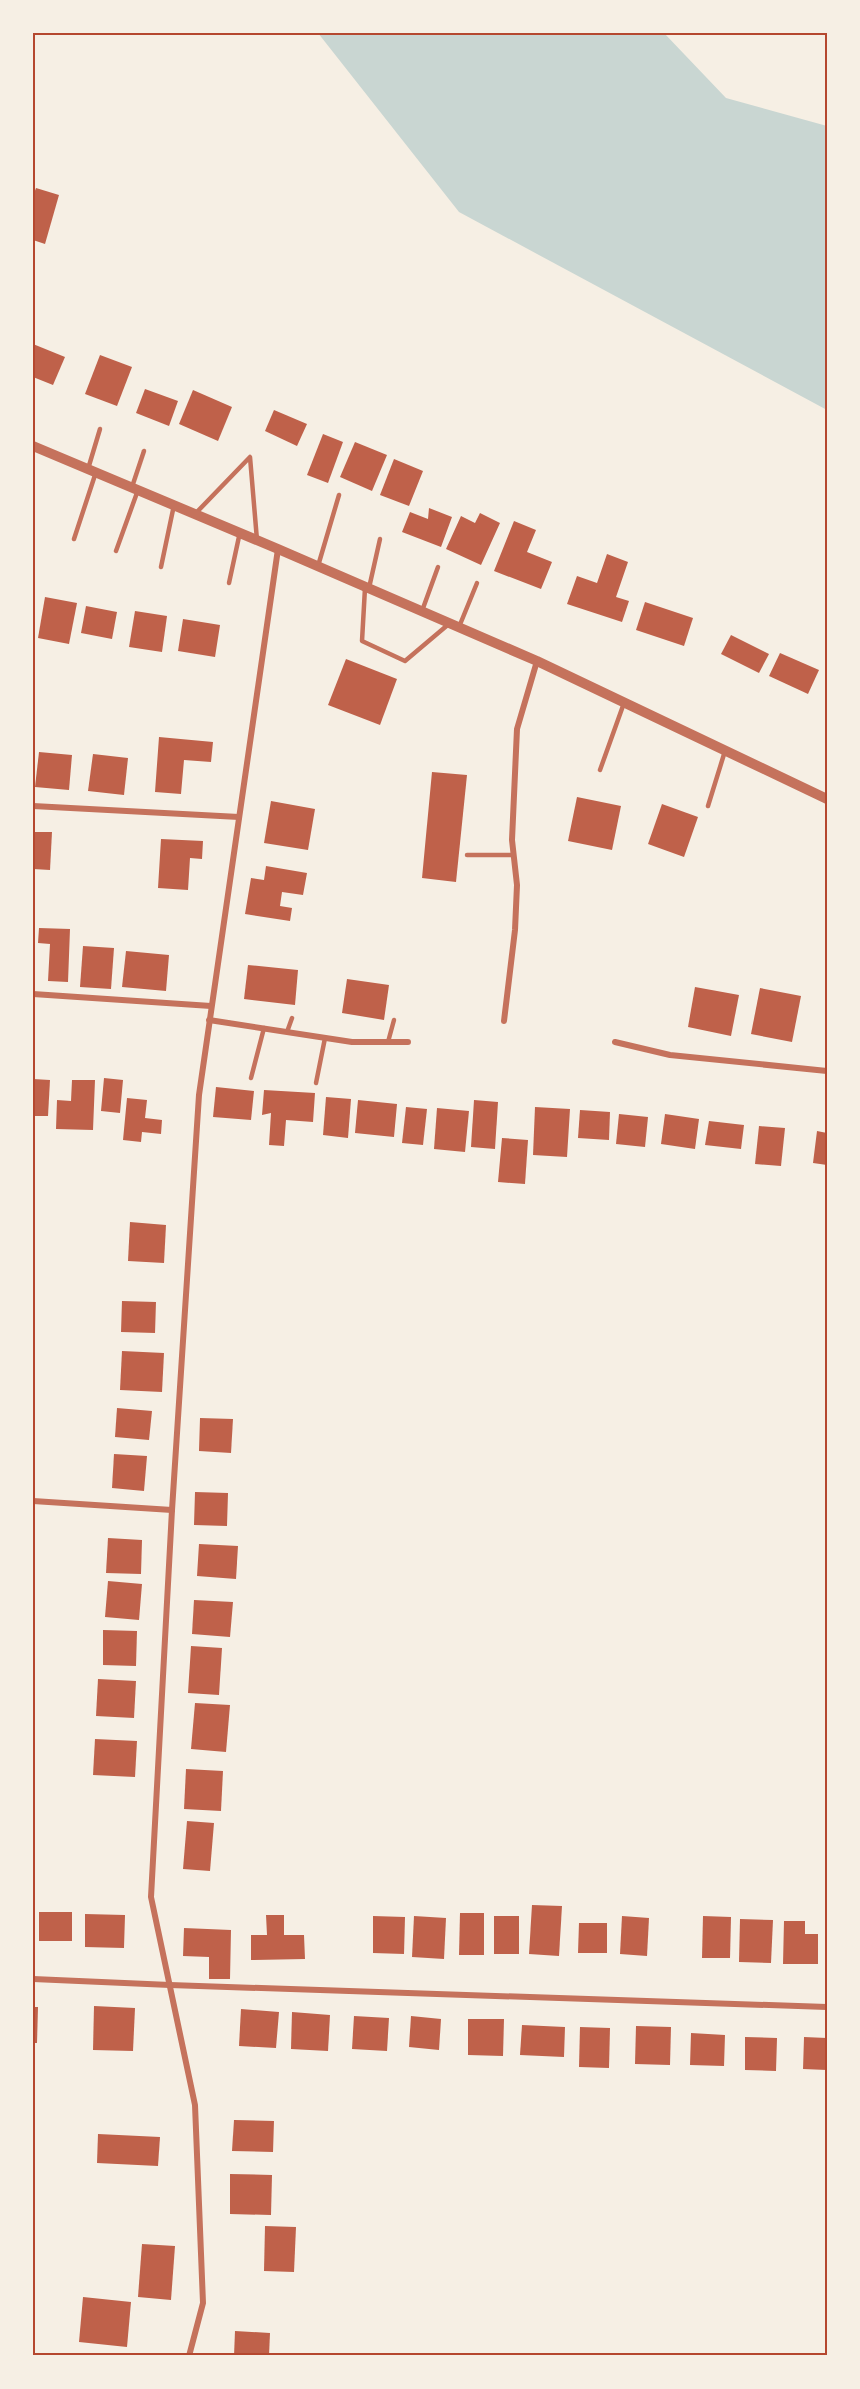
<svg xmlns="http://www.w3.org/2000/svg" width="860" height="2389" viewBox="0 0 860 2389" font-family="Overpass,sans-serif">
  <rect width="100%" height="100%" fill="#f6efe4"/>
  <!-- water -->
  <path fill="#c9d6d2" d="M318,33H664L726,98L827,126V410L459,212Z"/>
  <!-- building -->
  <g fill="#bf614a">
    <path d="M36,188L59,195L45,244L33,240V196Z"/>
    <path d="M33,344L65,357L53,385L33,377Z"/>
    <path d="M100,355L132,367L117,406L85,394Z"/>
    <path d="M145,389L178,401L169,426L136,413Z"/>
    <path d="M193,390L232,407L218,441L179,424Z"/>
    <path d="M274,410L307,424L297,446L265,431Z"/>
    <path d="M323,434L343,442L328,483L307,475Z"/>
    <path d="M355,442L387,455L372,491L340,477Z"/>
    <path d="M394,459L423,471L409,506L380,495Z"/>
    <path d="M429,508L452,517L441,547L402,532L410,512L428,519Z"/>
    <path d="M480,513L500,523L481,565L446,549L461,516L475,523Z"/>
    <path d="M514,521L536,530L527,552L552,562L541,589L494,571Z"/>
    <path d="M607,554L628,562L616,597L629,601L622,622L567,604L577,576L597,583Z"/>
    <path d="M45,597L77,603L69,644L38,638Z"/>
    <path d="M645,602L693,618L684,646L636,630Z"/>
    <path d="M86,606L117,612L112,639L81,633Z"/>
    <path d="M135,611L167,616L162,652L129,647Z"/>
    <path d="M183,619L220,625L215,657L178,651Z"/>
    <path d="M731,635L769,654L759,673L721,654Z"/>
    <path d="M780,653L819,670L808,694L769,676Z"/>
    <path d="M346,659L397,679L380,725L328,705Z"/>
    <path d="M159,737L213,742L211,762L184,760L181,794L155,792Z"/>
    <path d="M39,752L72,755L69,790L35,787Z"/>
    <path d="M93,754L128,758L124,795L88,791Z"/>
    <path d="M432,772L467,775L456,882L422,878Z"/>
    <path d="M577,797L621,806L612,850L568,841Z"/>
    <path d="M271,801L315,809L308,850L264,843Z"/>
    <path d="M662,804L698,817L684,857L648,844Z"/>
    <path d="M33,832H52L50,870L33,869Z"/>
    <path d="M161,839L203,841L202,859L190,858L188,890L158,888Z"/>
    <path d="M266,866L307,873L303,895L282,892L280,906L292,908L290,921L245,914L251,878L264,880Z"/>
    <path d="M39,928L70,929L68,982L48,981L50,944L38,943Z"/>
    <path d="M83,946L114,948L111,989L80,987Z"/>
    <path d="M126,951L169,955L166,991L122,987Z"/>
    <path d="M248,965L298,970L295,1005L244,999Z"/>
    <path d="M347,979L389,985L384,1020L342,1013Z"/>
    <path d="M695,987L739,995L731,1036L688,1027Z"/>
    <path d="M760,988L801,996L792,1042L751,1034Z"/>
    <path d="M104,1078L123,1080L120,1113L101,1111Z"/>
    <path d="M33,1079L50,1080L48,1116H33Z"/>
    <path d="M72,1080H95L93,1130L56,1129L57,1100L71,1101Z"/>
    <path d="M216,1087L254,1091L251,1120L213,1117Z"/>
    <path d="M264,1090L315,1093L313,1122L286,1120L284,1146L269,1145L271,1113L262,1115Z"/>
    <path d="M326,1097L351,1099L348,1138L323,1135Z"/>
    <path d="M127,1098L147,1100L145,1118L162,1120L161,1134L142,1132L141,1142L123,1140Z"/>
    <path d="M358,1100L397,1104L394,1137L355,1133Z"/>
    <path d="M474,1100L498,1102L495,1149L471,1147Z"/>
    <path d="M406,1107L427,1109L423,1145L402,1143Z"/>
    <path d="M535,1107L570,1109L567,1157L533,1155Z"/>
    <path d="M437,1108L469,1111L465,1152L434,1149Z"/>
    <path d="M580,1110L610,1112L609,1140L578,1138Z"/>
    <path d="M619,1114L648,1117L645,1147L616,1144Z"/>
    <path d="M665,1114L699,1119L695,1149L661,1144Z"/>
    <path d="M709,1121L744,1125L741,1149L705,1145Z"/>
    <path d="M759,1126L785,1128L781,1166L755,1164Z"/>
    <path d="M817,1131L827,1133V1165L813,1163Z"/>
    <path d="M502,1138L528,1140L525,1184L498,1182Z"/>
    <path d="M130,1222L166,1225L164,1263L128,1261Z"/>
    <path d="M122,1301L156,1302L155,1333L121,1332Z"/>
    <path d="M122,1351L164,1353L162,1392L120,1390Z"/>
    <path d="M117,1408L152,1411L149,1440L115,1437Z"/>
    <path d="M200,1418L233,1419L231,1453L199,1451Z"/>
    <path d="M114,1454L147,1456L144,1491L112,1488Z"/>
    <path d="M195,1492L228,1493L227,1526L194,1525Z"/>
    <path d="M108,1538L142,1540L141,1574L106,1573Z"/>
    <path d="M199,1544L238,1546L236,1579L197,1576Z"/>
    <path d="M108,1581L142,1584L139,1620L105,1617Z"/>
    <path d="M194,1600L233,1602L230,1637L192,1634Z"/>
    <path d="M103,1630L137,1631L136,1666L103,1665Z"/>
    <path d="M191,1646L222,1648L219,1695L188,1693Z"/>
    <path d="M98,1679L136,1681L134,1718L96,1716Z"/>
    <path d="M195,1703L230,1705L226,1752L191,1749Z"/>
    <path d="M95,1739L137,1741L135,1777L93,1775Z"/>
    <path d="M186,1769L223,1771L221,1811L184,1809Z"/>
    <path d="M187,1821L214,1823L210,1871L183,1869Z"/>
    <path d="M532,1905L562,1906L559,1956L529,1954Z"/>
    <rect x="39" y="1912" width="33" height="29"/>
    <path d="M460,1913H484V1955H459Z"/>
    <path d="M85,1914L125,1915L124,1948L85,1947Z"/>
    <path d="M266,1915H284V1935H304L305,1959L251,1960V1935H267Z"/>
    <path d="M373,1916L405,1917L404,1954L373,1953Z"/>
    <path d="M414,1916L446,1918L444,1959L412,1957Z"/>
    <rect x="494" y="1916" width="25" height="38"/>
    <path d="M622,1916L649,1918L647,1956L620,1954Z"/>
    <path d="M703,1916L731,1917L730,1958H702Z"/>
    <path d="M740,1919L773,1920L771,1963L739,1962Z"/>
    <path d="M784,1921H805V1934H818V1964H783Z"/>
    <path d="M579,1923H607V1953H578Z"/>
    <path d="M184,1928L231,1930L230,1979H209V1957L183,1956Z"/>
    <path d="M94,2006L135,2008L133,2051L93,2050Z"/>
    <path d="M33,2007H38L37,2043H33Z"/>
    <path d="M241,2009L279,2012L276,2048L239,2046Z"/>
    <path d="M292,2012L330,2015L328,2051L291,2049Z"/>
    <path d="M354,2016L389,2018L387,2051L352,2049Z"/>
    <path d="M411,2016L441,2019L439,2050L409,2047Z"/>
    <path d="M468,2019H504L503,2056L468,2055Z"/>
    <path d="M522,2025L565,2027L564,2057L520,2055Z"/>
    <path d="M636,2026L671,2027L670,2065L635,2064Z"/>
    <path d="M580,2027L610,2028L609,2068L579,2067Z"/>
    <path d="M691,2033L725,2035L724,2066L690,2065Z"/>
    <path d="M745,2037L777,2038L776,2071L745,2070Z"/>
    <path d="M804,2037L827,2038V2070L803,2069Z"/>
    <path d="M234,2120L274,2121L273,2152L232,2151Z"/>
    <path d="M98,2134L160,2137L158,2166L97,2163Z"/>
    <path d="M230,2174L272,2175L271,2215L230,2214Z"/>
    <path d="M265,2226L296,2227L294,2272L264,2271Z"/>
    <path d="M142,2244L175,2246L171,2300L138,2297Z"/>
    <path d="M83,2297L131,2302L127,2347L79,2342Z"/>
    <path d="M235,2331L270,2333L269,2356H234Z"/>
  </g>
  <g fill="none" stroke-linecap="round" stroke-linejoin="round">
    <!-- service -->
    <g stroke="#c5725c" stroke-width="4.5">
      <path d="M88,469L100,429"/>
      <path d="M132,487L144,451"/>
      <path d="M195,514L250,457L257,540"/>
      <path d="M74,539L96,472"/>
      <path d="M116,551L138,490"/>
      <path d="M318,566L339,495"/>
      <path d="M161,567L174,505"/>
      <path d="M229,583L240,532"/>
      <path d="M365,588L362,641L405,661L450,623"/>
      <path d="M369,588L380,539"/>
      <path d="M422,611L438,567"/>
      <path d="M459,627L477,583"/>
      <path d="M600,770L624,703"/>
      <path d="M708,806L725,751"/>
      <path d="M467,855H513"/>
      <path d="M287,1032L292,1018"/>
      <path d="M388,1042L394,1020"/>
      <path d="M251,1078L264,1028"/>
      <path d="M316,1083L325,1038"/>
    </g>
    <!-- minor -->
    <g stroke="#c5725c" stroke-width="6">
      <path d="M33,806L239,817"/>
      <path d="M33,994L211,1006"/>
      <path d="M209,1020L352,1042H408"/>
      <path d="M504,1021L515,930L517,885L512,840L517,729L537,661"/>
      <path d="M615,1042L670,1055L827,1071"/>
      <path d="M33,1501L172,1510"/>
      <path d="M33,1979L170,1985L827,2007"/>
      <path d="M189,2356L203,2303L195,2105L151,1897L172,1510L199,1095L278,549"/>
    </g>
    <!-- tertiary -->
    <path stroke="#c5725c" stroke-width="10" d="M33,446L278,549L537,661L827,799"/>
  </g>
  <!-- border -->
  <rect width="860" height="2389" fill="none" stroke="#f6efe4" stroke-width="69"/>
  <rect x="34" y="34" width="792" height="2320" fill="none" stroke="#b5482f" stroke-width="2"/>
</svg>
